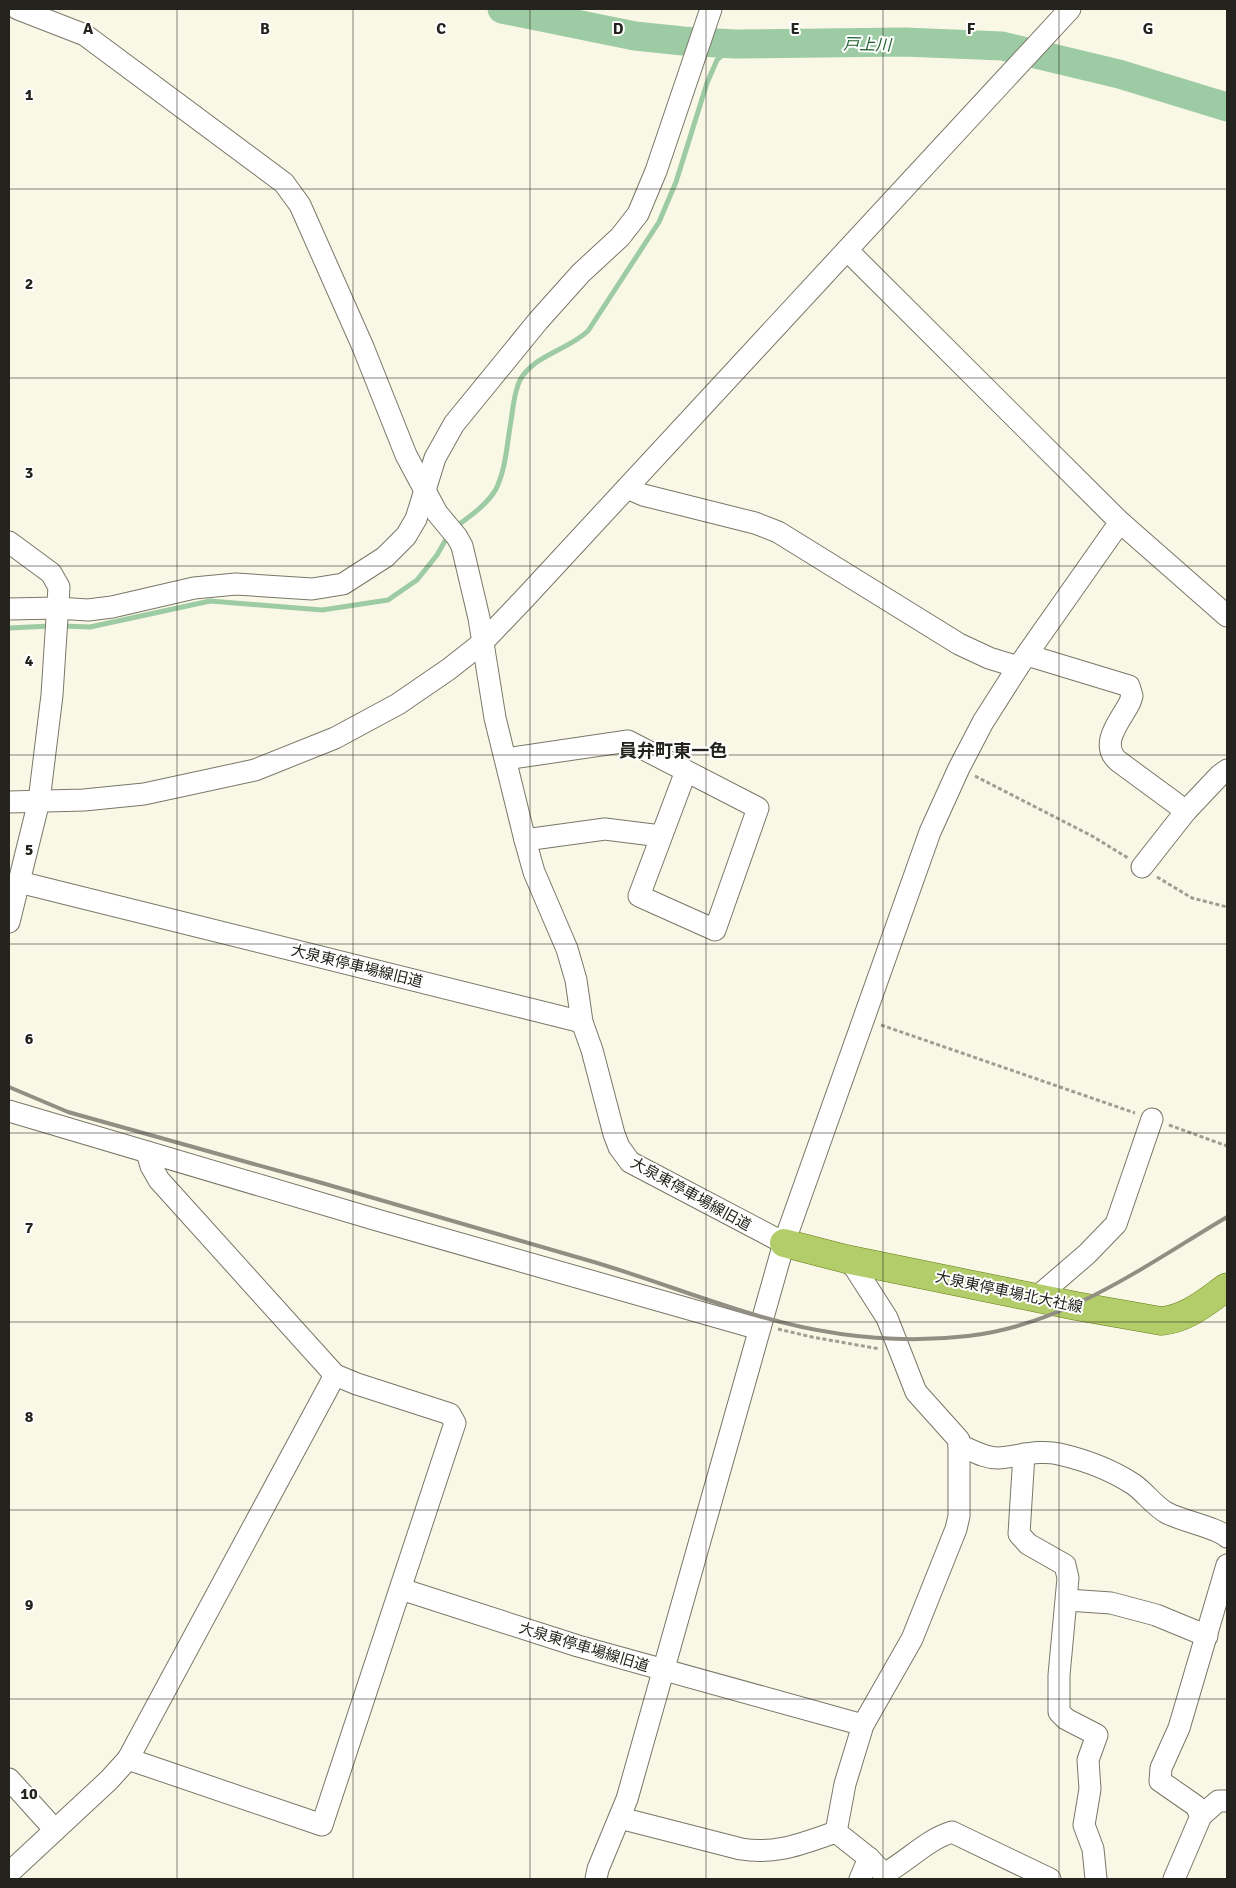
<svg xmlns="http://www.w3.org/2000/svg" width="1236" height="1888" viewBox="0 0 1236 1888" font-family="Signika,'Noto Sans JP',sans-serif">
  <rect width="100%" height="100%" fill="#f9f7e6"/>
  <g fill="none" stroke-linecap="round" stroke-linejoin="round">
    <!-- stream -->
    <g stroke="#9dcba3" stroke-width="5">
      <path d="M454,528C469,517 487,505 496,489C506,469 507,443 511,421C513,408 514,392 520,380C534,355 568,350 588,331L659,222L676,182L707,83L717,60L735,44"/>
      <path d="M62,626L90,627L210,601L322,610L388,600L417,580L437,555L449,534"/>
      <path d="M9,628L51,626"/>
    </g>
    <!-- river -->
    <path stroke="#9dcba3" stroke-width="29" d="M502,9L635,36L683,41L735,44L904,42L1002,46L1119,74L1227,107"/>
    <defs>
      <g id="minor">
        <path d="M18,9L85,35L284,183L300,205L363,347L406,455L437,513L457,537L462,546L479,618L495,718L525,840L534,872L567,949L576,980L582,1022L592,1050L614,1134L619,1147L630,1162L784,1243"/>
        <path d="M847,250L1120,522L1227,616"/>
        <path d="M627,488L643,495L755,523L778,532L959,644L989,658L1018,667"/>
        <path d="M9,542L51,573L59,587L52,695L39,801L9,922"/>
        <path d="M9,609L57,608L88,610L112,607L194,588L236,584L312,589L343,584L385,557L406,536L416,519L435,458L454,424L538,321L581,273L620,237L638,214L656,171L711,9"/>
        <path d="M1027,655L1129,686L1132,696L1130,702C1122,719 1098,743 1118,761L1186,811L1220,775L1227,770"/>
        <path d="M506,759L628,741L758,808L715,930L639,896L686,771"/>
        <path d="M9,802L84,800L144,794L255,770L335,738L398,704L449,669L482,643L524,599L1070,9"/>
        <path d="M525,840L605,829L661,836"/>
        <path d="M1142,867L1186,811"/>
        <path d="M19,882L582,1022"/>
        <path d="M9,1111L377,1220L759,1329"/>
        <path d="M1037,1297L1087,1254L1116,1224L1152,1119"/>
        <path d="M959,1445C972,1450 983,1458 998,1458C1017,1457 1039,1449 1059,1454C1085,1460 1110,1469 1133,1484C1145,1492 1154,1506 1167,1513C1182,1521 1218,1528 1227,1537"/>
        <path d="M1024,1454L1019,1534L1028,1544L1065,1565L1068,1578L1059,1675V1712L1066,1719L1097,1735L1088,1760L1090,1789L1084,1825L1093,1849L1096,1879"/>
        <path d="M401,1589L578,1646L863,1725"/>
        <path d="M1067,1600L1111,1603L1156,1615L1207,1636"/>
        <path d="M128,1759L322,1825L455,1423L450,1414L357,1384L335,1375L159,1180L151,1166L147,1152"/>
        <path d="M9,1779L55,1830"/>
        <path d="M1201,1816L1196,1806L1160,1781L1161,1768L1179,1728L1227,1565"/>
        <path d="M620,1818L741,1849C777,1855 803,1843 836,1832"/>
        <path d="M836,1832L845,1784L863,1725L912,1639L956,1529L959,1516V1440L916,1392L887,1318L855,1268L846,1259"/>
        <path d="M836,1832L869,1858L884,1874C908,1861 926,1840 952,1832L1050,1879"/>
        <path d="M9,1873L109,1780L128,1759L335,1375"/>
        <path d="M596,1879L598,1869L627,1799L784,1243L930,832L959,768L983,722L1018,667L1120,522"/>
        <path d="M860,1879L869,1858"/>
        <path d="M1174,1879L1201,1816L1218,1801H1227"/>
      </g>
      <path id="major" d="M784,1243L846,1259L1076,1306L1161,1321C1187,1319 1207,1301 1227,1287"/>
    </defs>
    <!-- minor casing -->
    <use href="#minor" stroke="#797768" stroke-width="23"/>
    <!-- major casing -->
    <use href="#major" stroke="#617b10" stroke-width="29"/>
    <!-- path -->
    <g stroke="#a09e92" stroke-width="3" stroke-dasharray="4 2.5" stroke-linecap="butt">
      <path d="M975,776L1092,836L1128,858"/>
      <path d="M1157,877L1192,898L1227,907"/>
      <path d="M881,1025L1135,1113"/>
      <path d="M1169,1125L1227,1146"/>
      <path d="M778,1329L812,1337L880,1349"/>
    </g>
    <!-- minor -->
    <use href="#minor" stroke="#fff" stroke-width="21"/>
    <!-- major -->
    <use href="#major" stroke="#b4cd6b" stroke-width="28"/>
    <!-- rail -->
    <path stroke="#918f84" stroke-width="4" d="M9,1087L68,1112C153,1136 237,1159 322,1183C410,1208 498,1235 587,1260C646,1277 703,1300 762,1317C828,1336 900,1344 968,1336C1065,1325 1146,1265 1227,1217"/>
  </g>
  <!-- grid -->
  <path fill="none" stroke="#24231d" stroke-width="1" stroke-opacity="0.55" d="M177,9V1879M353,9V1879M530,9V1879M706,9V1879M883,9V1879M1059,9V1879M9,189H1227M9,378H1227M9,566H1227M9,755H1227M9,944H1227M9,1133H1227M9,1322H1227M9,1510H1227M9,1699H1227"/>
  <g text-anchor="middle" stroke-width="4" stroke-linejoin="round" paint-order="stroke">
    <!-- street labels -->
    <g font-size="15" fill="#24231d" stroke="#fff">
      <text transform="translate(357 966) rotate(14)" y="5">大泉東停車場線旧道</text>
      <text transform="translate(691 1194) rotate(29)" y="5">大泉東停車場線旧道</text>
      <text transform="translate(1009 1292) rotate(12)" y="5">大泉東停車場北大社線</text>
      <text transform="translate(584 1647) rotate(17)" y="5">大泉東停車場線旧道</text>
    </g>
    <!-- water labels -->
    <g font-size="16" font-style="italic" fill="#1c5e2d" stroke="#fff">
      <text transform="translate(867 44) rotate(1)" y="6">戸上川</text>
    </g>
    <!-- quarter labels -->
    <g font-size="18" font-weight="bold" fill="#24231d" stroke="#fff">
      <text x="673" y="757">員弁町東一色</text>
    </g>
  </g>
  <g font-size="16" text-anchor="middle" font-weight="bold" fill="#24231d" stroke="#fff" stroke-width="4" stroke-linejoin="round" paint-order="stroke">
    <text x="88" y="34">A</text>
    <text x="265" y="34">B</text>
    <text x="441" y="34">C</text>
    <text x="618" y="34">D</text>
    <text x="795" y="34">E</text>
    <text x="971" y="34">F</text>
    <text x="1148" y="34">G</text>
    <text x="29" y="100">1</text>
    <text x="29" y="289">2</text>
    <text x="29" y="478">3</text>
    <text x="29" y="666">4</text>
    <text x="29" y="855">5</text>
    <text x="29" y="1044">6</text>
    <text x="29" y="1233">7</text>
    <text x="29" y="1422">8</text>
    <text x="29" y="1610">9</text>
    <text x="29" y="1799">10</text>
  </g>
  <!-- border -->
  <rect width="1236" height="1888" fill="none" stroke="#24231d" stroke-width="20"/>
</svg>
